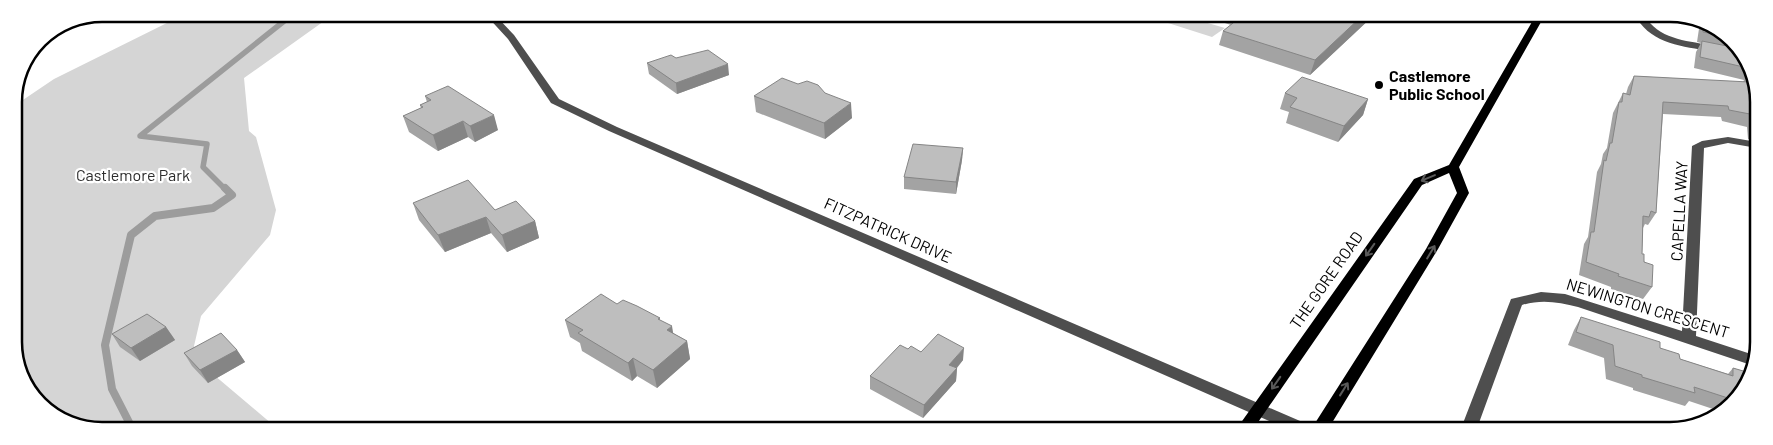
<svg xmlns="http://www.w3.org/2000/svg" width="1773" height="445" viewBox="0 0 1773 445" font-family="Barlow,sans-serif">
  <rect width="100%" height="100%" fill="#fff"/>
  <!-- green -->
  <g fill="#d5d5d5">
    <path d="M185,14H334L244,78L249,131L256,137L276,210L270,235L201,316L194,346L201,364L279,430L85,429L40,405L16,360L14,106L54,79Z"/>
    <path d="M1143,15H1180L1225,28L1212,37Z"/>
  </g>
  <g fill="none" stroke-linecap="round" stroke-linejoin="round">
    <!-- stream-far1 -->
    <path stroke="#9c9c9c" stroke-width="5.5" d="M226,190L203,167L207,144L140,136L293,14"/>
    <!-- stream -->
    <path stroke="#9c9c9c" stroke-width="8" d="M133,430L112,389L105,345L131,235L155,216L213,208L232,195L225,188"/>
    <!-- minor -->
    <g fill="#4e4e4e" fill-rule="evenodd">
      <path d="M485,14H494L514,35L559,99L617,127L1314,427L1316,431H1292L609,131L551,103L508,39Z"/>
      <path d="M1644,15H1653L1650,23C1667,42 1695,41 1718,47L1720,49L1715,52C1689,47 1658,46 1640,23Z"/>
      <path d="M1728,137L1757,142V148L1728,143L1704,148L1696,336L1757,356L1754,366L1578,307C1559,302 1541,299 1522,305L1476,431H1460L1511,299L1541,292L1565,294L1682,331L1692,146L1702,141Z"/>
    </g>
    <!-- major -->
    <path fill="#000" fill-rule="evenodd" d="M1536,15H1545L1459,167L1469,193L1438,249L1327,431H1310L1426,249L1457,193L1449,173L1422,185L1252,431H1235L1414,179L1449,165Z"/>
  </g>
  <!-- wall -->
  <g fill="#a3a3a3">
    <path d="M1200,15H1374L1310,75L1219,45L1223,31L1231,25Z"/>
    <path d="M1700,22L1733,40L1757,85V219L1756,196L1752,195L1749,148L1754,140L1748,139L1747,127L1722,121L1721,117L1663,114L1656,213L1648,225L1645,224L1643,228L1642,254L1652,287L1643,299L1611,289V287L1579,275L1584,244L1588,237L1597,172L1601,164L1603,154L1607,148L1613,113L1623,93L1626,94L1628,87L1634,76L1743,82L1744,80L1694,68L1696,52L1701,43L1697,42Z"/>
    <path d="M676,58L729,75L677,94L649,74L647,63Z"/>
    <path d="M825,93L852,118L825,139L756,112L754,96Z"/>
    <path d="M1285,93L1368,99L1363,115L1338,142L1286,123L1289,112L1280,109Z"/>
    <path d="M425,96L498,130L475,142L468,137L438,151L409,132L403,116L421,108L420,105L427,102Z"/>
    <path d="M963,148L962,160L956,194L904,189V177Z"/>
    <path d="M413,203L495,210L535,221L539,238L507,252L491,233L445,252L419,220Z"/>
    <path d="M1757,232V332L1755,331L1753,287L1757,282L1754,237Z"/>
    <path d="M617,304L660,318V320L673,333L687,341L690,359L657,388L637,376L632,381L582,351L580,343L570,337L565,320Z"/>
    <path d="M1581,317L1660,348L1680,359L1728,374L1733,368L1750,373L1729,409L1722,412L1689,401L1685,406L1633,390V388L1606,379L1604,358L1568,345L1574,330Z"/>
    <path d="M166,327L175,340L140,361L120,347L112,334Z"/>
    <path d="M908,349L963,360L957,368L956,381L923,418L870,389V376Z"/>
    <path d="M237,350L245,362L208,383L192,366L184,353Z"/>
    <path d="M1612,423L1632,431H1606Z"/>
  </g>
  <!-- shaded-wall -->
  <g fill="#858585">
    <path d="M1363,15H1374L1310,75L1315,60Z"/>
    <path d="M728,64L729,75L677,94L676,83Z"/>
    <path d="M1368,99L1363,115L1338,142L1344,126Z"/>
    <path d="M851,103L852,118L825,139L824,123Z"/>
    <path d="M494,115L498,130L475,142L470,126Z"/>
    <path d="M463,121L468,137L438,151L433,135Z"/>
    <path d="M963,148L962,160L956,194V182Z"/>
    <path d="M486,217L491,233L445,252L438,235Z"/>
    <path d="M535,221L539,238L507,252L502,235Z"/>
    <path d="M672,326L675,344L667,330Z"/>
    <path d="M166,327L175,340L140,361L131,348Z"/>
    <path d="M687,341L690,359L657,388L653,370Z"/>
    <path d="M964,348L963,360L954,371L957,368L956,381L923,418L924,405L949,365Z"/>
    <path d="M237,350L245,362L208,383L200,370Z"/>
    <path d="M633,358L637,376L632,381L628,363Z"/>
  </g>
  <!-- building -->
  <g fill="#bebebe" stroke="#858585">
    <path d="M1243,15H1363L1315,60L1223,31Z"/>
    <path d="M1704,24L1726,36L1703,32Z"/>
    <path d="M1702,41L1737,48L1748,68L1700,57Z"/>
    <path d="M708,50L728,64L676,83L647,63L671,55L676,58Z"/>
    <path d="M1750,71L1757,85V128L1756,127L1755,115L1729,110L1728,106L1663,102L1656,213L1651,211L1649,217L1643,216L1642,254H1644V262L1653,265L1652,287L1618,276L1619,274L1586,262L1591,232H1594L1604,160L1606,161L1610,143H1612L1619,102H1622L1623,93L1630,95L1634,76L1749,82Z"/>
    <path d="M1302,77L1368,99L1344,126L1290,107L1297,98L1285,93Z"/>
    <path d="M782,78L798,84L807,81L818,85L825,93L851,103L824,123L754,96Z"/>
    <path d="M448,86L494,115L470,126L463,121L433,135L403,116L423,107L420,105L431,100L425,96Z"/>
    <path d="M1756,137H1757V152Z"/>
    <path d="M913,144L963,148L956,182L904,177Z"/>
    <path d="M468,180L495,210L516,201L535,221L502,235L486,217L438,235L413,203Z"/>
    <path d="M601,294L617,304L623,300L637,306L660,318L658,319L672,326L667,330L687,341L653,370L633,358L628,363L578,333L583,330L565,320Z"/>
    <path d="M147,314L166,327L131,348L112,334Z"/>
    <path d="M1581,317L1660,342V348L1679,354L1680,359L1733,376V368L1750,373L1734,400L1694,387L1695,393L1642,377V375L1615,366L1613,345L1576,332Z"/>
    <path d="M221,333L237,350L200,370L184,353Z"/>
    <path d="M938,334L964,348L949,365L957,368L924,405L870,376L900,345L908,349L911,346L921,352Z"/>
    <path d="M1612,423L1632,431H1610Z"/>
  </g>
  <!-- one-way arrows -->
  <defs><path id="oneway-shaft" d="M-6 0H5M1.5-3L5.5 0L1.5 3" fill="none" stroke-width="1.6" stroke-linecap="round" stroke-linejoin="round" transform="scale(1.25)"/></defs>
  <g stroke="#595959">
    <use href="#oneway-shaft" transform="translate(1428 178) rotate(157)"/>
    <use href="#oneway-shaft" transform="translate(1370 250) rotate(125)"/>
    <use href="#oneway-shaft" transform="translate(1431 252) rotate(-59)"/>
    <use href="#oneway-shaft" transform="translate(1276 383) rotate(125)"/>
    <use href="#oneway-shaft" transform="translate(1344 389) rotate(-58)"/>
  </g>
  <!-- markers -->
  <circle fill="#000" stroke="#fff" stroke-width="2" cx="1379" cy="85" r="5"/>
  <g text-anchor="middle" stroke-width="4.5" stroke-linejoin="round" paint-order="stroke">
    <!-- poi labels -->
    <g font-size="16" font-weight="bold" fill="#000" stroke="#fff" text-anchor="start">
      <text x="1389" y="82">Castlemore<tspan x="1389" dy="18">Public School</tspan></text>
    </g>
    <!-- park labels -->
    <g font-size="16" fill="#2c2c2c" stroke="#fff">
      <text x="133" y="181">Castlemore Park</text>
    </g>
    <!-- street labels -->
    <g font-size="16" fill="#000" stroke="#fff">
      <text transform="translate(1679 211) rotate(-87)" y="6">CAPELLA WAY</text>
      <text transform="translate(888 230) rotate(24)" y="6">FITZPATRICK DRIVE</text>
      <text transform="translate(1326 280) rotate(-55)" y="6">THE GORE ROAD</text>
      <text transform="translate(1648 308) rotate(17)" y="6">NEWINGTON CRESCENT</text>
    </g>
  </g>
  <!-- crop -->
  <path d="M0 0H1773V445H0ZM102 22H1670A80 80 0 0 1 1750 102V342A80 80 0 0 1 1670 422H102A80 80 0 0 1 22 342V102A80 80 0 0 1 102 22Z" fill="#fff" fill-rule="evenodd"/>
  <path fill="none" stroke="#000" stroke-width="2.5" d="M102 22H1670A80 80 0 0 1 1750 102V342A80 80 0 0 1 1670 422H102A80 80 0 0 1 22 342V102A80 80 0 0 1 102 22Z"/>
</svg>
